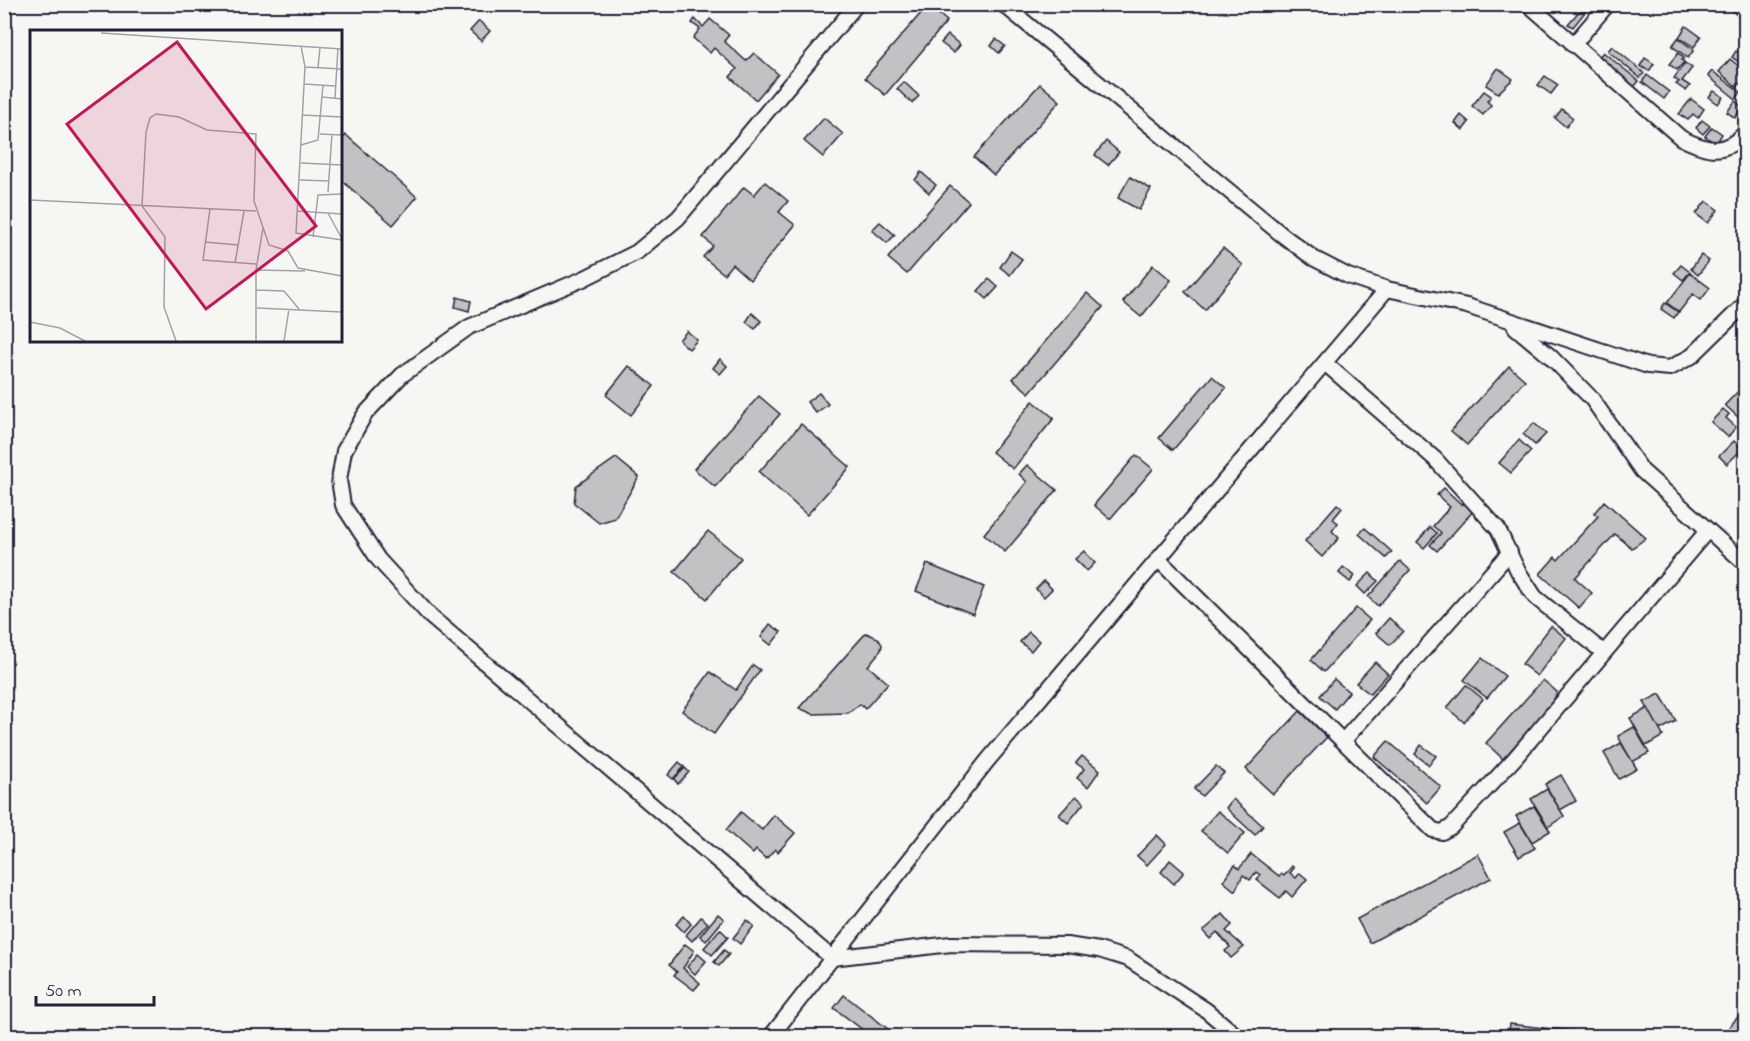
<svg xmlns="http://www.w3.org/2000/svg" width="1750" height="1041" viewBox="0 0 1750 1041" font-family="'Indie Flower',sans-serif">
  <rect width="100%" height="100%" fill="#f6f6f2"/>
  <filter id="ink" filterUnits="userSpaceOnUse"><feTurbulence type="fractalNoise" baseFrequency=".0167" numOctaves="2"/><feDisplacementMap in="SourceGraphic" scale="12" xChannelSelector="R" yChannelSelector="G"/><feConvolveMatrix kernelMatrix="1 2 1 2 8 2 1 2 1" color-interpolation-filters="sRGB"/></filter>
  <g filter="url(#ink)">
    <!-- building -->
    <g fill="#c2c2c4" stroke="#22223b" stroke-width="1.5">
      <path d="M928,5L947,21L885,95L865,78Z"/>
      <path d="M1581,9L1585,12L1573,27L1568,24Z"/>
      <path d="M695,19L703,27L710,19L729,35L724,41L746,61L754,53L778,74L756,100L730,77L737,69L714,48L710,53L693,38L700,29L692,23Z"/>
      <path d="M479,21L490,31L481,41L470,31Z"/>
      <path d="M1686,26L1701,37L1694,47L1679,37Z"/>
      <path d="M948,35L960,45L954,53L941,43Z"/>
      <path d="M1678,38L1694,50L1688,58L1672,46Z"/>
      <path d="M996,39L1005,46L999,53L991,46Z"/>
      <path d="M1612,46L1644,73L1640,78L1608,51Z"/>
      <path d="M1736,51L1746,58L1743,65L1732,57Z"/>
      <path d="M1603,52L1639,81L1633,88L1597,60Z"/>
      <path d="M1678,53L1684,58L1682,60L1684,62L1677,70L1669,64Z"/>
      <path d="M1645,58L1654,64L1649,71L1640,66Z"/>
      <path d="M1730,59L1746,72V77L1737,87L1719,72Z"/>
      <path d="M1685,63L1692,68L1682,81L1690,86L1686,91L1676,84L1679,82L1674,78Z"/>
      <path d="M1498,68L1513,79L1498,93L1486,85Z"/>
      <path d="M1712,71L1741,92L1736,99L1708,76Z"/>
      <path d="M1647,75L1669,92L1664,99L1642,82Z"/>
      <path d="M1545,76L1558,85L1551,94L1538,85Z"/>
      <path d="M904,82L919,96L912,103L897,89Z"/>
      <path d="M1040,84L1060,101L994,175L974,157Z"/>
      <path d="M1484,91L1491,96L1487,101L1491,105L1483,115L1472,106Z"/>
      <path d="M1714,91L1723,97L1718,104L1709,97Z"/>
      <path d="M1691,99L1704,109L1698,118L1693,114L1688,120L1679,114Z"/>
      <path d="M1735,101L1742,107L1735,118L1727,112Z"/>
      <path d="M1562,109L1573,118L1566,127L1555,118Z"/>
      <path d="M1461,115L1469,122L1463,130L1455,123Z"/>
      <path d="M824,118L843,134L823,157L804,141Z"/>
      <path d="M1702,120L1710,126L1703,134L1696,128Z"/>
      <path d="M1712,127L1722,134L1716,144L1705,136Z"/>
      <path d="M346,135L417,197L393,225L340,179V142Z"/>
      <path d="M1106,141L1119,152L1108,165L1095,155Z"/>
      <path d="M921,172L936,185L929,193L915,180Z"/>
      <path d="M1130,177L1151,189L1139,210L1118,198Z"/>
      <path d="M765,182L788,201L779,212L795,225L750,280L732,264L724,274L703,257L713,246L703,237L744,187L754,195Z"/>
      <path d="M950,186L969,202L907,274L888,258Z"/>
      <path d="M1706,201L1718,210L1708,223L1696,214Z"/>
      <path d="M880,222L895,235L887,243L872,230Z"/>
      <path d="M1223,248L1243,265L1205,310L1185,292Z"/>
      <path d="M1011,251L1022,259L1010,275L1000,267Z"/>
      <path d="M1701,255L1709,261L1698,275L1691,269Z"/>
      <path d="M1153,265L1171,280L1141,317L1123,302Z"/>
      <path d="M1681,265L1690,272L1683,280L1674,273Z"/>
      <path d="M1690,273L1710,288L1701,300L1693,294L1679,312L1667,303Z"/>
      <path d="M989,279L998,287L987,299L978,291Z"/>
      <path d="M1087,293L1103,307L1029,393L1013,379Z"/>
      <path d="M457,297L471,301L469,311L455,307Z"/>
      <path d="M1665,303L1678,312L1674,318L1661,309Z"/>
      <path d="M752,313L761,321L755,329L746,322Z"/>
      <path d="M687,331L697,340L689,349L679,340Z"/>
      <path d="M720,359L727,366L720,374L713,368Z"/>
      <path d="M629,366L654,386L631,415L606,395Z"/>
      <path d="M1509,366L1525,380L1467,445L1451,431Z"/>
      <path d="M1212,376L1226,388L1173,450L1159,438Z"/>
      <path d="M1746,383V412L1739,418L1725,405Z"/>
      <path d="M819,393L828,404L816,413L807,402Z"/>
      <path d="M759,396L780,414L715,487L694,469Z"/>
      <path d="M1033,401L1054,418L1013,469L992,452Z"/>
      <path d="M1723,409L1729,414L1726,418L1736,427L1728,437L1711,422Z"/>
      <path d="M1534,423L1546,434L1535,445L1523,434Z"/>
      <path d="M801,424L850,467L807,515L759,472Z"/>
      <path d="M1519,440L1531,451L1511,473L1499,463Z"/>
      <path d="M1734,441L1742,449L1727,464L1719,456Z"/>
      <path d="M1136,455L1153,469L1110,519L1094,505Z"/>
      <path d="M616,458L639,477L615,518L599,523L574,503L576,486Z"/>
      <path d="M1027,465L1057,490L1005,552L984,534L1027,482L1019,474Z"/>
      <path d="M1444,488L1462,505L1465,501L1475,509L1437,551L1430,545L1441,533L1433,526L1450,507L1437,495Z"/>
      <path d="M1604,501L1646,538L1632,548L1615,534L1575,578L1592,593L1579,608L1540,574L1555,557L1558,560L1598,516L1594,513Z"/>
      <path d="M1337,504L1342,508L1333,519L1338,523L1332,531L1339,538L1322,557L1305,541Z"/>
      <path d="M1430,527L1437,533L1424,548L1417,542Z"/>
      <path d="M1365,528L1392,552L1386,558L1359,534Z"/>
      <path d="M708,531L741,558L707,599L674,572Z"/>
      <path d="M1084,551L1095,563L1087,571L1075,559Z"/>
      <path d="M1400,561L1410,570L1378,606L1368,597Z"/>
      <path d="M927,564L984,587L973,614L916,591Z"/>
      <path d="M1343,567L1355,576L1350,582L1339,573Z"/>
      <path d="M1370,573L1378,581L1365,594L1357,586Z"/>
      <path d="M1044,581L1052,589L1044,597L1036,589Z"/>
      <path d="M1356,608L1370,620L1324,672L1311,660Z"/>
      <path d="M1389,618L1403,631L1390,645L1376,633Z"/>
      <path d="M770,624L781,632L771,645L761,637Z"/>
      <path d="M1551,626L1566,638L1537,676L1522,664Z"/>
      <path d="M1029,632L1039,641L1031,651L1020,642Z"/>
      <path d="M866,633L878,638L882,645L881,650L868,666L888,683L865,709L860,704L848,713L813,714L799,708Z"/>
      <path d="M1482,658L1505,676L1487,698L1464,680Z"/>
      <path d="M1375,662L1388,674L1370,694L1356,683Z"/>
      <path d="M753,665L760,670L714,734L682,711L710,672L736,690Z"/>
      <path d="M1334,679L1349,692L1335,709L1320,696Z"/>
      <path d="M1543,680L1557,692L1545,722L1529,740L1524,736L1503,759L1486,743Z"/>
      <path d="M1466,685L1483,699L1464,722L1447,708Z"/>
      <path d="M1660,694L1676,721L1660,730L1644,702Z"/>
      <path d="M1648,708L1663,736L1646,746L1630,718Z"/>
      <path d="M1300,711L1327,737L1273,794L1246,769Z"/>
      <path d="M1634,727L1649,753L1632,762L1618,736Z"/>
      <path d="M1388,741L1441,787L1427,803L1374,757Z"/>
      <path d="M1621,743L1637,769L1619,779L1604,753Z"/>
      <path d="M1421,745L1436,756L1429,765L1415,754Z"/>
      <path d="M1082,756L1100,770L1088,787L1077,778L1084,769L1076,763Z"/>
      <path d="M679,762L684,767L673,779L668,775Z"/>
      <path d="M1216,766L1224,773L1202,796L1194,789Z"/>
      <path d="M685,768L689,772L678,784L674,779Z"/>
      <path d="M1561,775L1576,801L1560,810L1545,784Z"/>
      <path d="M1547,789L1564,816L1548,827L1531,799Z"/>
      <path d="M1076,796L1084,803L1068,823L1059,815Z"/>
      <path d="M1233,799L1263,826L1255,835L1226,808Z"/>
      <path d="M1534,806L1550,831L1532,842L1516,816Z"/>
      <path d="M1218,811L1245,833L1228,853L1201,831Z"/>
      <path d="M741,812L762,830L774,815L795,833L778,852L775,849L766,859L756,850L753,854L726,830Z"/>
      <path d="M1520,823L1535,848L1519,857L1504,832Z"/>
      <path d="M1157,835L1166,844L1147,865L1137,856Z"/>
      <path d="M1251,854L1279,876L1281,874L1284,876L1292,866L1294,868L1290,873L1296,878L1300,873L1307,879L1292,897L1286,891L1280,898L1257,880L1260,875L1256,872L1250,880L1243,875L1235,891L1223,881L1235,865L1239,869Z"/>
      <path d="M1478,854L1491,878L1370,943L1357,919Z"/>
      <path d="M1170,860L1184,872L1174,884L1161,872Z"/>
      <path d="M718,914L724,919L706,941L700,936Z"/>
      <path d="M1223,914L1232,925L1226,931L1244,947L1231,958L1225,951L1230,947L1217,932L1210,939L1203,931Z"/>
      <path d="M684,916L691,924L684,932L676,924Z"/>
      <path d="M701,917L708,923L692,941L686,935Z"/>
      <path d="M747,920L754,926L740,944L733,938Z"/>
      <path d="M720,929L728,937L712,955L704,948Z"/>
      <path d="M685,944L694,951L683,968L700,983L694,990L674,975L677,972L669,965Z"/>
      <path d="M724,950L729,954L719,966L714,962Z"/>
      <path d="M698,954L706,961L695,974L687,967Z"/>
      <path d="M844,995L897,1036H871L834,1008Z"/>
      <path d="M1746,1008V1036H1721Z"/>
      <path d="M1510,1024L1543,1028L1542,1036H1508Z"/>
      <path d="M1543,1028L1575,1031V1036H1542Z"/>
    </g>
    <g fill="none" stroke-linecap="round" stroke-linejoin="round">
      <defs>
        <g id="street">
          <path d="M857,4L678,218L637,252L583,279L469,327L402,375L365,414L344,451L339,480L343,505L378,559L431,617L832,958L951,944L1067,945L1099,950L1128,959L1206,1010L1237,1036"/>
          <path d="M1003,4L1281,234L1313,258L1348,276L1387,289L1467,306L1648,366L1670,368L1692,356L1746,303"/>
          <path d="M1528,4L1681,138C1707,151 1724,156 1746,132"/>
          <path d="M1737,4L1746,12"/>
          <path d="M1573,45L1608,4"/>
          <path d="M1515,327L1551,357L1592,399L1642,471L1746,564"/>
          <path d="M1326,364L1435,459L1498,529L1518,571L1535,597L1603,652"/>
          <path d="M1160,561L1433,830L1442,832L1451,827L1515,758L1708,530"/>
          <path d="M1344,740L1510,552"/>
          <path d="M771,1036L988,760L1387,289"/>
        </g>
      </defs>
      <!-- street casing -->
      <use href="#street" stroke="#22223b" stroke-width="18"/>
      <!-- street -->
      <use href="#street" stroke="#f6f6f2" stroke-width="14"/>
    </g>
  </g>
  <!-- overview -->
  <g transform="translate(30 30)">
    <rect width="312" height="312" fill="#f6f6f2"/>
    <path fill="none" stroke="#a1a1a9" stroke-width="1.5" d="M71,3L312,19M271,16L275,37L266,203L312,210M275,37L312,39M288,38L290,17M274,54L305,56M292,67L312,69M305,68L308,18M272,85L312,87M290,104L312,105M271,115L288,110L293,55M271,133L312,135M270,150L299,151M298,162L302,104M0,170L226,181M180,179L173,230L226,234M267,181L312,184M298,183L312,209M283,207L288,165L312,164M175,212L208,215M205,233L214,181M226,240L275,241M226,260L254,261L269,279M227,278L312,282M0,292L30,298L55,311M146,311L134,277L135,207L112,176L116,102L120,88L126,84L149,87L177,100L226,104L224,171L239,215L258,221L268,238L312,246M226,311V240L233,198M254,311L259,279"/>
    <path fill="#c2185b" fill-opacity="0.15" stroke="#c2185b" stroke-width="3" d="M147,12L286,196L176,279L37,94Z"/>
    <rect width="312" height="312" fill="none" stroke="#22223b" stroke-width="3"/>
  </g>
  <!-- margin -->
  <rect width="1750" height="1041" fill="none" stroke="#f6f6f2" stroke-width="24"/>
  <rect x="12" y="12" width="1726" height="1017" fill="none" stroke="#22223b" stroke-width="2" filter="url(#ink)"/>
  <!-- scale -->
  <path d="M36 996v9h118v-9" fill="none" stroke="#22223b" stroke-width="3"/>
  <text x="45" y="996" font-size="18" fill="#22223b" stroke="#f6f6f2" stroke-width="4.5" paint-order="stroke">50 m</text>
</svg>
